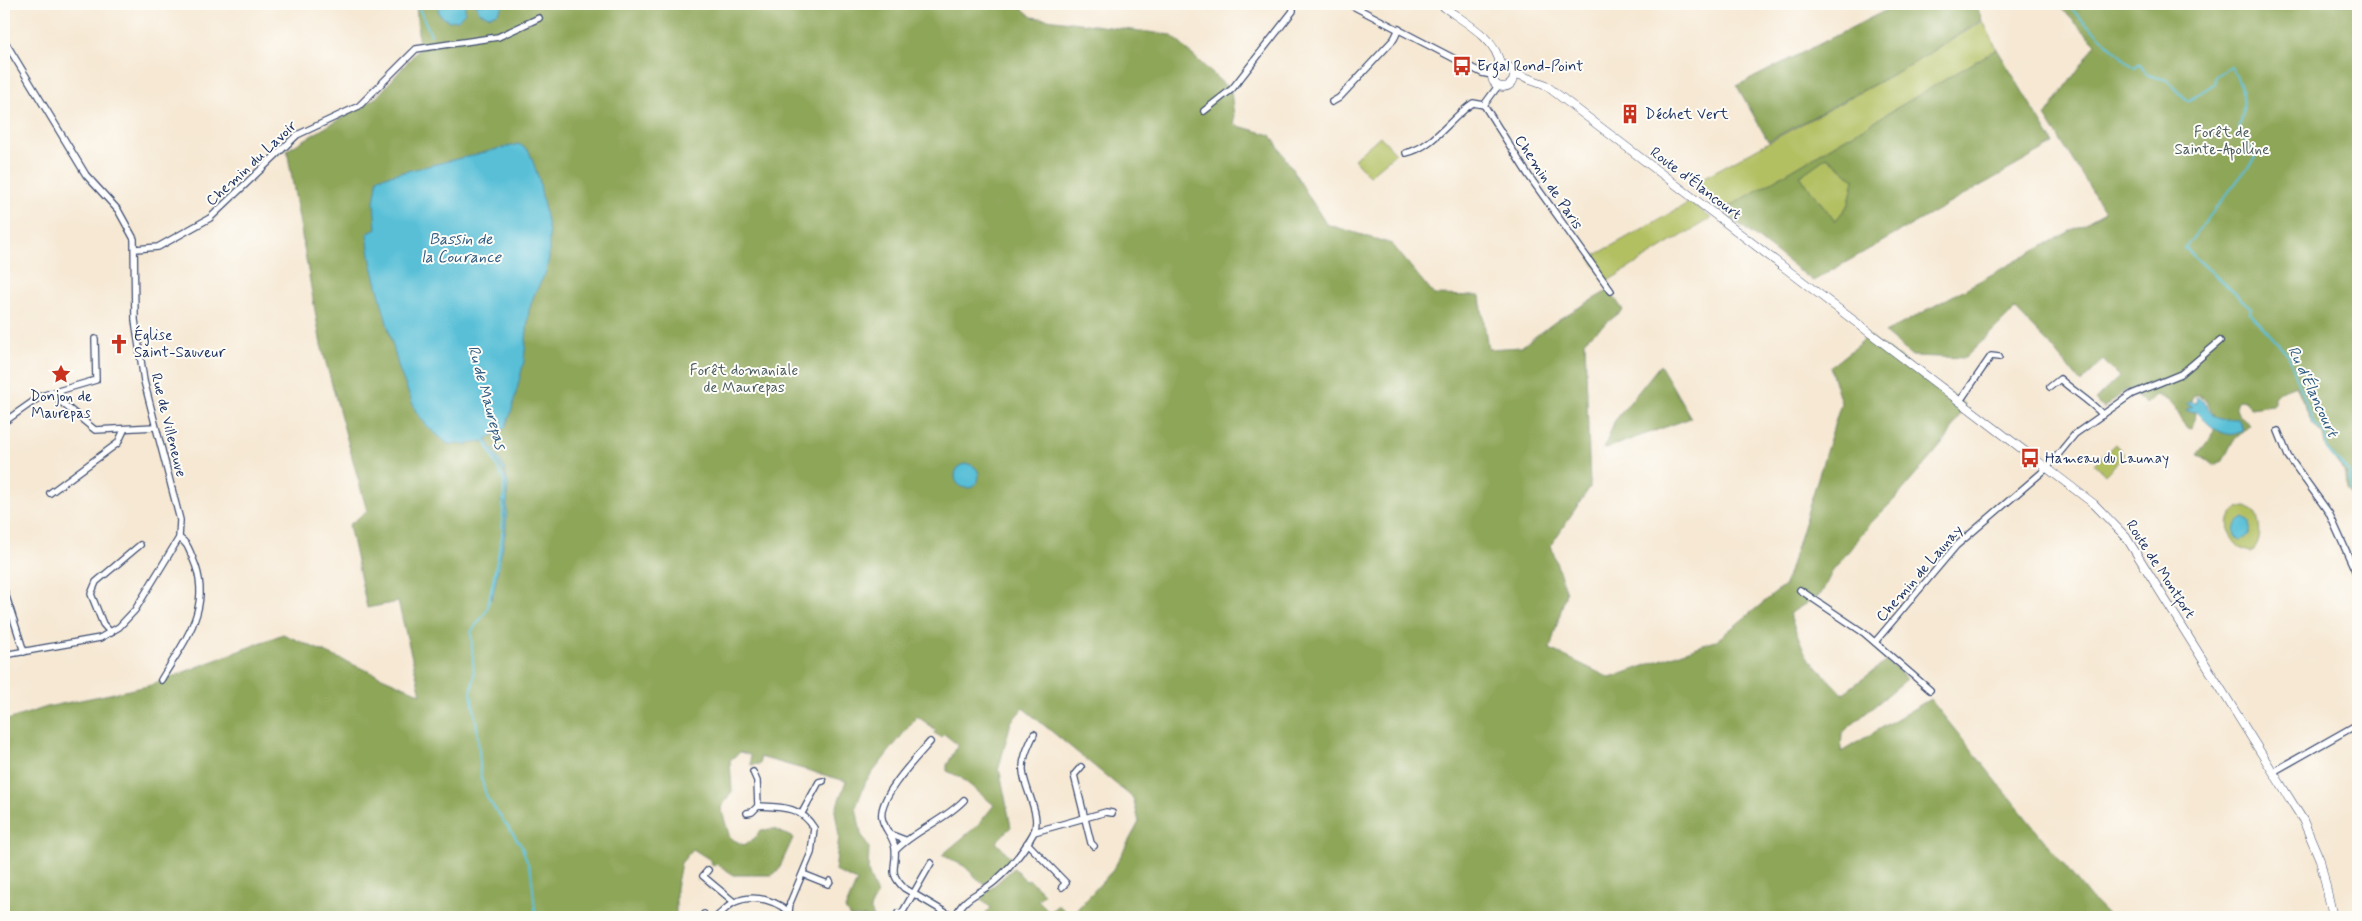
<svg xmlns="http://www.w3.org/2000/svg" width="2362" height="921" viewBox="0 0 2362 921" font-family="Mynerve,sans-serif">
  <rect width="100%" height="100%" fill="#fdfcf7"/>
  <filter id="ink" filterUnits="userSpaceOnUse"><feTurbulence type="fractalNoise" baseFrequency=".02" numOctaves="2"/><feDisplacementMap in="SourceGraphic" scale="10" xChannelSelector="R" yChannelSelector="G"/><feConvolveMatrix kernelMatrix="1 2 1 2 8 2 1 2 1" color-interpolation-filters="sRGB"/></filter>
  <filter id="wash" filterUnits="userSpaceOnUse"><feTurbulence type="fractalNoise" baseFrequency=".0096" numOctaves="4" result="noise"/><feDisplacementMap in="SourceGraphic" scale="20" xChannelSelector="R" yChannelSelector="G"/><feGaussianBlur stdDeviation="1.12" result="paint"/><feColorMatrix in="noise" values="0 0 0 0 0 0 0 0 0 0 0 0 0 0 0 0 0 1.4 0 .05"/><feComposite in="paint" operator="in"/></filter>
  <g filter="url(#wash)">
    <rect width="100%" height="100%" fill="#f6e8d3"/>
    <!-- green -->
    <g fill="#b3c062" stroke="#677860">
      <path d="M1983,21L1997,49L1722,211L1688,186L1914,63Z"/>
      <path d="M1380,136L1396,153L1369,176L1354,159Z"/>
      <path d="M1826,157L1855,179L1849,204L1835,221L1800,176Z"/>
      <path d="M1690,202L1711,218L1606,282L1590,258Z"/>
      <path d="M2115,444L2125,455L2105,475L2094,464Z"/>
      <path d="M2246,507L2254,511C2261,524 2263,541 2252,552C2230,551 2215,511 2246,507Z"/>
    </g>
    <!-- forest -->
    <g fill="#8ea658" stroke="#546a5b" fill-rule="evenodd">
      <path d="M416,4H1017L1032,17L1171,35L1231,91L1235,125L1271,135L1326,224L1392,244L1434,295L1480,296L1488,349L1521,347L1559,319L1609,290L1623,310L1585,340L1590,487L1551,545L1566,593L1550,649L1610,678L1717,640L1785,585L1841,403L1830,367L1869,336L1965,404L1948,437L1897,497L1871,523L1832,572L1821,594L1789,614L1806,655L1842,694L1887,661L1907,679L1842,733L1841,752L1930,699L2090,897L2110,917H983L991,908L978,896L990,889L1014,868L1026,881L1029,879L1044,894L1038,900L1050,912L1058,905L1071,916L1113,870L1139,822L1133,798L1023,708L1011,722L998,771L1000,772L1011,827L996,842L1012,859L984,885L964,866L942,855L978,825L994,805L960,777L947,771V765L958,745L944,734L941,737L934,733L936,730L917,716L866,781L856,807L861,834L869,848L868,872L877,895L870,908L874,917H850L845,909L857,881L835,871L839,836L835,811L846,781L760,757V764L751,765L750,755L740,752L730,760L732,791L721,808L730,838L744,845L755,838L760,830L775,829L793,838L778,871L772,875H734L717,864L713,866L711,864L712,861L693,849L681,863L676,888V917H6L4,911V721L47,707L148,686L283,634L421,694L398,602L367,608L349,525L367,511L321,345L287,150L377,97L419,49Z"/>
      <path d="M1898,4H1976L1982,20L1914,63L1768,141L1737,86Z"/>
      <path d="M2057,4H2358V502L2347,490L2346,474L2326,448L2323,435L2312,423L2296,385L2280,391L2274,397V403L2272,405L2251,408L2245,401L2239,400L2236,402C2234,413 2242,418 2250,425L2233,441L2223,461L2214,465L2197,454C2219,430 2221,420 2201,395H2194L2191,400L2195,415L2192,429L2187,428C2176,413 2176,401 2156,395L2146,404L2127,389L2103,409L2095,400L2119,377L2103,360L2081,383L2050,345L2015,309L1965,358L1912,356L1885,333L2105,212L2045,116L2096,44Z"/>
      <path d="M1997,49L2054,144L1813,281L1722,211ZM1827,157L1854,179L1849,204L1835,221L1800,176Z"/>
      <path d="M1660,365L1691,418L1604,449L1614,422Z"/>
    </g>
    <!-- water -->
    <g fill="#59bfd7" stroke="#3a779a">
      <path d="M438,4H465V12L458,20L448,21L439,14Z"/>
      <path d="M476,4H504L498,13L489,16L479,12Z"/>
      <path d="M519,144L529,151L539,179L549,233V258L546,272L534,295L529,310L524,361L511,413L505,428L486,439L504,468L508,484L506,529L492,600L491,590L504,531L505,502L502,504L501,502L506,495L505,474L484,441L469,444H448L429,428L416,412L399,369L371,262L367,234L376,229L374,202L378,178Z"/>
      <path d="M2196,397C2208,399 2209,418 2221,419C2226,420 2232,418 2238,419L2243,430C2228,443 2206,424 2198,412L2188,411L2187,409L2193,407L2187,404L2189,402L2197,403Z"/>
      <circle cx="967" cy="476" r="12"/>
      <path d="M2244,518L2250,522C2251,531 2250,537 2241,540L2235,536C2233,526 2236,523 2244,518Z"/>
    </g>
    <g fill="none" stroke-linecap="round" stroke-linejoin="round">
      <!-- stream -->
      <g stroke="#59bfd7" stroke-width="2">
        <path d="M417,4L431,35"/>
        <path d="M2069,4L2076,14L2127,62L2135,68L2139,64L2148,75L2167,80L2188,101L2214,84L2215,76L2231,67C2246,90 2246,104 2239,130L2255,158L2185,248L2251,308L2250,313L2288,354L2313,422L2325,434L2327,449L2349,473L2350,490L2358,497"/>
        <path d="M486,443L504,481L502,536L487,610L471,632L474,677L471,693L477,727L481,778L487,798L521,845L531,872L536,917"/>
      </g>
    </g>
  </g>
  <g filter="url(#ink)">
    <g fill="none" stroke-linecap="round" stroke-linejoin="round">
      <defs>
        <g id="minor">
          <path d="M1349,4L1482,73L1492,75"/>
          <path d="M4,40L86,175L118,210L134,239L135,320L144,381L180,520L179,538L135,610L119,627L100,638L4,655"/>
          <path d="M1498,86L1484,105L1529,176L1611,291"/>
          <path d="M1332,102L1339,98L1394,39L1399,29"/>
          <path d="M1204,111L1232,89L1293,11V4"/>
          <path d="M1406,153C1434,147 1450,118 1473,103L1484,105"/>
          <path d="M136,249L158,247L210,218L297,135L359,106L416,49L498,37L539,18"/>
          <path d="M2050,387L2060,379C2074,392 2089,400 2103,415"/>
          <path d="M50,393L95,430L155,427"/>
          <path d="M1960,401L1991,356L1999,357"/>
          <path d="M4,422L41,396L96,380L95,339"/>
          <path d="M2278,431L2288,456L2329,513L2358,577"/>
          <path d="M50,493L118,443L124,430"/>
          <path d="M4,590L24,652"/>
          <path d="M1800,590L1864,633L1930,690"/>
          <path d="M111,633L103,624L91,594L96,582L140,545"/>
          <path d="M1875,642L1956,546L2047,468L2075,434L2132,394L2181,374L2220,341"/>
          <path d="M161,680C184,641 214,607 193,559C189,550 188,543 179,538"/>
          <path d="M930,742C916,758 878,797 882,818C884,830 894,836 895,849C897,868 887,871 904,888L953,917"/>
          <path d="M1081,767L1074,775L1091,843L1094,846"/>
          <path d="M753,772L757,781L758,806"/>
          <path d="M2273,772L2358,724"/>
          <path d="M747,813L752,812L758,806C781,807 801,806 814,828L811,853L790,903L789,912"/>
          <path d="M802,813L819,782L823,781"/>
          <path d="M1034,832L1106,812L1112,813"/>
          <path d="M892,835L905,840"/>
          <path d="M1027,843L1066,883L1062,887"/>
          <path d="M896,850C915,830 944,821 964,800"/>
          <path d="M708,870L703,876L734,902"/>
          <path d="M803,874L828,884L830,881"/>
          <path d="M898,913L901,915L931,863"/>
          <path d="M704,914L705,917"/>
          <path d="M716,917C722,913 728,905 735,902C754,893 781,901 793,917"/>
          <path d="M955,917C965,895 977,896 994,882C1009,869 1023,852 1033,834C1043,816 1024,789 1023,771C1022,758 1029,745 1034,734"/>
        </g>
        <g id="tertiary">
          <path d="M1440,4C1460,20 1497,37 1500,65"/>
          <circle cx="1503" cy="76" r="11"/>
          <path d="M1514,73L1544,84L2094,504L2126,537L2303,820L2320,860L2333,917"/>
        </g>
      </defs>
      <!-- minor casing -->
      <use href="#minor" stroke="#3c4b70" stroke-width="8"/>
      <!-- tertiary casing -->
      <use href="#tertiary" stroke="#3c4b70" stroke-width="9"/>
      <!-- minor -->
      <use href="#minor" stroke="#fff" stroke-width="5.5"/>
      <!-- tertiary -->
      <use href="#tertiary" stroke="#fff" stroke-width="8"/>
    </g>
  </g>
  <!-- icons -->
  <defs>
    <symbol id="bus-bare" viewBox="-9 -9 18 18"><path d="M-5-6H5V4H4V6H2V4H-2V6H-4V4H-5ZM-3.5-4V0h7V-4ZM-3.5 1.2v1.5H-2V1.2ZM2 1.2v1.5H3.5V1.2Z" fill="#c8321e" stroke="#fdfcf7" stroke-width="2.5" paint-order="stroke"/></symbol>
    <symbol id="building-bare" viewBox="-9 -9 18 18"><path d="M-4-6H4V6H1V3H-1V6H-4ZM-2.5-4.3h1.7v1.8h-1.7ZM.8-4.3h1.7v1.8H.8ZM-2.5-1h1.7V.8h-1.7ZM.8-1h1.7V.8H.8Z" fill="#c8321e" stroke="#fdfcf7" stroke-width="2.5" paint-order="stroke"/></symbol>
    <symbol id="church-bare" viewBox="-9 -9 18 18"><path d="M-1.2-6h2.4v3.5h3.3v2.4h-3.3V6h-2.4V-.1h-3.3v-2.4h3.3Z" fill="#c8321e" stroke="#fdfcf7" stroke-width="2.5" paint-order="stroke"/></symbol>
    <symbol id="sight-bare" viewBox="-9 -9 18 18"><path d="M0-6L1.8-2.2L6-1.7L2.9 1.2L3.7 5.4L0 3.3L-3.7 5.4L-2.9 1.2L-6-1.7L-1.8-2.2Z" fill="#c8321e" stroke="#fdfcf7" stroke-width="2.5" paint-order="stroke"/></symbol>
  </defs>
  <g fill-rule="evenodd">
    <use href="#bus-bare" x="1448" y="52" width="28" height="28"/>
    <use href="#building-bare" x="1616" y="100" width="28" height="28"/>
    <use href="#church-bare" x="105" y="330" width="28" height="28"/>
    <use href="#sight-bare" x="47" y="360" width="28" height="28"/>
    <use href="#bus-bare" x="2016" y="444" width="28" height="28"/>
  </g>
  <g text-anchor="middle" stroke-width="4" stroke-linejoin="round" paint-order="stroke">
    <!-- poi labels -->
    <g font-size="15" fill="#1b2f5e" stroke="#fdfcf7" text-anchor="start">
      <text x="1477" y="71">Ergal Rond-Point</text>
      <text x="1645" y="119">Déchet Vert</text>
      <text x="134" y="340">Église<tspan x="134" dy="17">Saint-Sauveur</tspan></text>
      <text x="61" y="401" text-anchor="middle">Donjon de<tspan x="61" dy="17">Maurepas</tspan></text>
      <text x="2045" y="463">Hameau du Launay</text>
    </g>
    <!-- park labels -->
    <g font-size="15" fill="#495a5f" stroke="#fdfcf7">
      <text x="2222" y="137">Forêt de<tspan x="2222" dy="17">Sainte-Apolline</tspan></text>
      <text x="744" y="375">Forêt domaniale<tspan x="744" dy="17">de Maurepas</tspan></text>
    </g>
    <!-- street labels -->
    <g font-size="15" fill="#1b2f5e" stroke="#fdfcf7">
      <text transform="translate(251 163) rotate(-43)" y="5">Chemin du Lavoir</text>
      <text transform="translate(1549 182) rotate(56)" y="5">Chemin de Paris</text>
      <text transform="translate(1696 183) rotate(37)" y="5">Route d'Élancourt</text>
      <text transform="translate(169 425) rotate(76)" y="5">Rue de Villeneuve</text>
      <text transform="translate(2161 569) rotate(57)" y="5">Route de Montfort</text>
      <text transform="translate(1919 573) rotate(-49)" y="5">Chemin de Launay</text>
    </g>
    <!-- water labels -->
    <g font-size="16" font-style="italic" fill="#2e5a82" stroke="#fdfcf7">
      <text x="461" y="244">Bassin de<tspan x="461" dy="18">la Courance</tspan></text>
      <text transform="translate(2314 391) rotate(65)" y="6">Ru d'Élancourt</text>
      <text transform="translate(488 397) rotate(75)" y="6">Ru de Maurepas</text>
    </g>
  </g>
  <!-- margin -->
  <rect width="2362" height="921" fill="none" stroke="#fdfcf7" stroke-width="20"/>
</svg>
